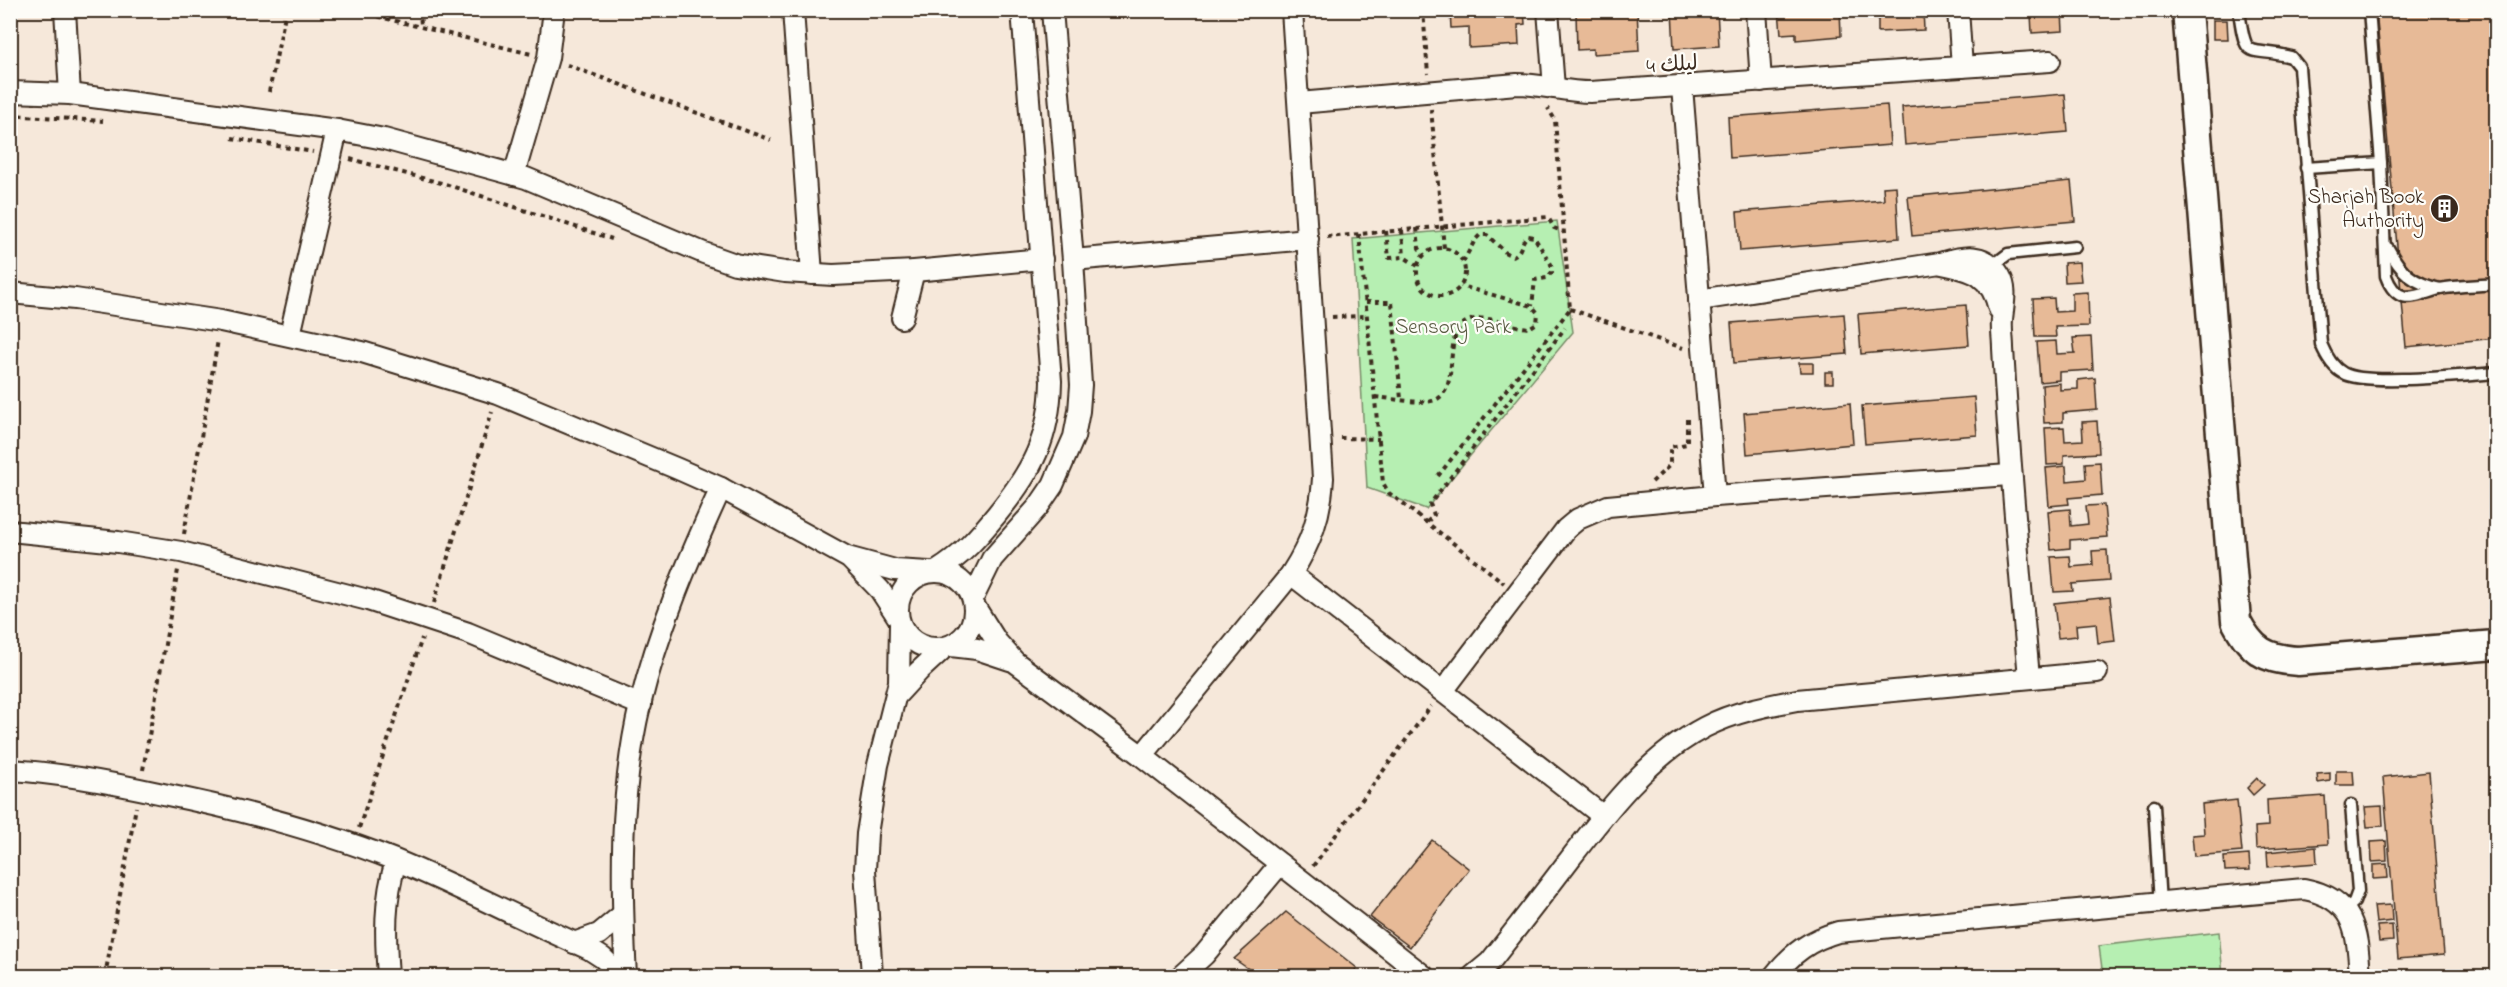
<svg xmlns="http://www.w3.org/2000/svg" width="2507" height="987" viewBox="0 0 2507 987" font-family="'Indie Flower','Playpen Sans Arabic',sans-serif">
  <rect width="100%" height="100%" fill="#f6e8da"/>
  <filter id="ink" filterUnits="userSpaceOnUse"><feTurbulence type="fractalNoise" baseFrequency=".0167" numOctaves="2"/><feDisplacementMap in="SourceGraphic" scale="12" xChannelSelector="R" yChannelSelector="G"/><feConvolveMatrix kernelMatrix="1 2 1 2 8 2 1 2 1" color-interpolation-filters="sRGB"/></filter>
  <g filter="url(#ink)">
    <!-- green -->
    <g fill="#b6efb2" stroke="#788c68" stroke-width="1.5">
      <path d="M1557,221L1573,332L1426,509L1367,488L1353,239Z"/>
      <path d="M2219,932L2223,976H2103L2099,946Z"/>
    </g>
    <!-- building -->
    <g fill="#e7ba97" stroke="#3b2a1e" stroke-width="1.5">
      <path d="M1450,10H1524L1525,24L1518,25L1519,45L1469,48V27L1451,28Z"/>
      <path d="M1590,10H1637L1639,51L1593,54V49L1577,50L1576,13Z"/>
      <path d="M1672,10H1717L1719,46L1674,49Z"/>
      <path d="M1779,10H1840L1841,36L1796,40V33L1781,34Z"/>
      <path d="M1878,10H1923L1924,30L1878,32Z"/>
      <path d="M2376,10H2490L2496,77V338L2406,347Z"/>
      <path d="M2490,10H2496V77Z"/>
      <path d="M2062,12L2063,31L2032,33L2031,14Z"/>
      <path d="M2213,20H2227L2228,39H2213Z"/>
      <path d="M2065,94L2068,132L1905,145L1902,107Z"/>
      <path d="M1887,105L1890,145L1730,158L1728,117Z"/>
      <path d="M2071,181L2075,221L1912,236L1908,197Z"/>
      <path d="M1896,186L1899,238L1740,251L1737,212L1884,200L1883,187Z"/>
      <path d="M2079,262L2081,281L2065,282L2064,263Z"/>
      <path d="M2088,292L2089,326L2055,327L2056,337H2035L2033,299L2054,298L2055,312L2072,311V293Z"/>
      <path d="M1966,305L1969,345L1861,354L1858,314Z"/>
      <path d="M1844,314L1847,354L1734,363L1731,323Z"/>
      <path d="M2091,337L2093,370L2059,372V380L2040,382L2037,342L2056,341L2057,354L2075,353L2073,338Z"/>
      <path d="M1799,363H1813V372H1800Z"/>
      <rect x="1825" y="372" width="8" height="11"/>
      <path d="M2095,378L2097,410L2063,413V422L2044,423L2042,385L2060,383V390L2078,389V380Z"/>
      <path d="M1974,397L1977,435L1865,444L1862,406Z"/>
      <path d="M1850,403L1853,444L1747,454L1744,413Z"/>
      <path d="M2097,421L2099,453L2064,455V464L2047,465L2045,428L2064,427L2065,441L2083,440L2082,422Z"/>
      <path d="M2100,462L2102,495L2068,498L2069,504L2049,506L2046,468L2066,466L2067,481L2086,479L2085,463Z"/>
      <path d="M2104,505L2107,537L2070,540V548L2051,550L2048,511L2070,509L2071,526L2088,524L2086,506Z"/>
      <path d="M2107,550L2109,581L2072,584L2073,591L2054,592L2051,557L2070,556L2071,567L2093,565L2092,551Z"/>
      <path d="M2110,597L2115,641L2098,643L2096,623L2076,625L2077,636L2058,638L2054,603Z"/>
      <path d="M2336,771H2353L2354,785H2336Z"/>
      <path d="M2429,772L2444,955L2398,959L2383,777Z"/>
      <path d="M2330,773V781L2318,783L2317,774Z"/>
      <path d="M2257,778L2264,785L2253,795L2247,788Z"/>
      <path d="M2325,796L2328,844L2256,849L2255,827L2268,826L2267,800Z"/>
      <path d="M2237,800L2242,852L2194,856L2192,835L2204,834L2202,804Z"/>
      <path d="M2382,806L2383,826L2367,827L2365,807Z"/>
      <path d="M1432,840L1469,869L1410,947L1370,917Z"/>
      <path d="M2386,841L2387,861L2372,862L2371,842Z"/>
      <path d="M2316,847L2317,863L2268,867L2267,852Z"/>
      <path d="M2249,855L2250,870L2225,871L2224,857Z"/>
      <path d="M2387,864L2388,878L2373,879V865Z"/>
      <path d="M2391,905L2392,921L2376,923L2374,906Z"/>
      <path d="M1286,912L1357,968L1350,976H1259L1234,959Z"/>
      <path d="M2392,925L2393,941L2379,942L2377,926Z"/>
      <path d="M2447,972V976H2406Z"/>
    </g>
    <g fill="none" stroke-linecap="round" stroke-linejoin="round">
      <defs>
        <g id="lane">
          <path d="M2239,10C2246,65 2248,45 2291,57L2299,67L2321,344C2326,356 2332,367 2343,373C2365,386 2466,375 2496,373"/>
          <path d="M2369,10L2381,163L2386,276C2398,308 2416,295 2440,289C2458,285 2478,286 2496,284"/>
          <path d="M2306,168L2381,163"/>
          <path d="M2388,248C2401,273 2413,283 2440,289"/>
          <path d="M1992,266L2008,254L2075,247"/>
          <path d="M2154,806L2160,904"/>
          <path d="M2345,910L2354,902L2358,891L2351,805"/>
        </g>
        <g id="street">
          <path d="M65,10L70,94"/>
          <path d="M793,10L812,274"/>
          <path d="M1548,10L1554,88"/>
          <path d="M1756,10L1761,81"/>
          <path d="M1958,10L1962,67"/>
          <path d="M1682,87L1715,496"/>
          <path d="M10,92L70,94L337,130L384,139L526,178L704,253L735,264L759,268L785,272L833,275L914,271L1042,259"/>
          <path d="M1299,103L1517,84C1542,84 1565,92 1590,92L2050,61"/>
          <path d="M514,175L548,58L554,10"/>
          <path d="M1073,260L1308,239"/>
          <path d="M1942,264C1973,270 1991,275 1999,309"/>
          <path d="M10,293L75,299L221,321L362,352L498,394L678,469L721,488L847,557L895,570L929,572"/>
          <path d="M1699,300L1940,263C1963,256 1985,251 2000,276C2008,290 2003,305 2002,320C2001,329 2003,339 2003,348C2009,458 2019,567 2029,677"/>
          <path d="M902,318L914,271"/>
          <path d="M290,335L337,130"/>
          <path d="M10,531L118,542L181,552L368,600L468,633L641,705"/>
          <path d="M851,560L880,590L897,616"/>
          <path d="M937,571C962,556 979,536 997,514C1032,471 1050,438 1051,381L1022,10"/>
          <circle cx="936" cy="610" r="38"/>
          <path d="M1291,574L1603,816"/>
          <path d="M973,598L992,559L1038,507L1053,485L1074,437L1079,411L1081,385L1073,260L1052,10"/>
          <path d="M975,607L997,642L1015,662L1142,756L1424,976"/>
          <path d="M951,646L977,649L1010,660"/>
          <path d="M1443,691L1566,529L1578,519L1608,506L1715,496L2009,475"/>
          <path d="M896,696L919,671L944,648"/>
          <path d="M1142,756L1291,574C1311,543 1321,515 1323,478L1292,10"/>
          <path d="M10,770C62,773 113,783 163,794C243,810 319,830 395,860C461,887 524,921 589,949L603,958L621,976"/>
          <path d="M574,943L599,934L622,915"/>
          <path d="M388,976C385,936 384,900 396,861"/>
          <path d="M626,976C621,886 619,794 640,705C658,630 689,558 721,488"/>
          <path d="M872,976L865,870L867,834L878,765L899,682L900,624"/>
          <path d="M1181,976L1204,955L1280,864"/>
          <path d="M1473,976L1490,962C1516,929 1541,897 1566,864C1606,812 1646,758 1705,727C1734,712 1765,706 1797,700L2097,672"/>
          <path d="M1774,976C1792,953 1810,940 1838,932L2304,889C2356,899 2357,932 2360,976"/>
        </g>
        <path id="secondary" d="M2187,10L2236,621C2252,651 2265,659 2298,661L2496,645"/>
      </defs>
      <!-- lane casing -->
      <use href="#lane" stroke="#3b2a1e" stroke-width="15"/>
      <!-- street casing -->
      <use href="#street" stroke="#3b2a1e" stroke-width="24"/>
      <!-- secondary casing -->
      <use href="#secondary" stroke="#3b2a1e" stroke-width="33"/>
      <!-- path -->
      <g stroke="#3b2a1e" stroke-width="4" stroke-dasharray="4.5 4.5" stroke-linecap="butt">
        <path d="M351,10L531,54"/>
        <path d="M420,10L421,26"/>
        <path d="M1423,10L1428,74"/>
        <path d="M567,65L771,140"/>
        <path d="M269,92L286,10"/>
        <path d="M1431,109L1444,248"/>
        <path d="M10,115L103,121"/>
        <path d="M232,138L313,152"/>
        <path d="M350,159L445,184L612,239"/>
        <path d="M1417,228L1419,248L1424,255"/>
        <path d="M1402,230L1404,257"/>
        <path d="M1386,231L1389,258L1404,257L1418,266"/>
        <path d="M1359,234L1383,483L1389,493L1504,583"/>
        <path d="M1327,237L1548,217L1554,228L1564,232"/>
        <circle cx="1441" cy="272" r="24"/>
        <path d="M1463,262L1475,240L1480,235H1487L1506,253L1513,256C1523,252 1520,241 1528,236L1534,237L1551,264L1552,272L1547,278L1535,280L1532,306"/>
        <path d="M1366,302H1392L1401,399"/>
        <path d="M1570,309L1683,348"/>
        <path d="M1332,317L1367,316"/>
        <path d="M1375,397C1390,398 1422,405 1435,400C1464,389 1437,324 1475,319C1492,316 1512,327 1529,328L1537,323L1538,313L1532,306L1461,286"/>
        <path d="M1340,438L1379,439"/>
        <path d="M1438,476L1570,309L1555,120L1548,108"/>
        <path d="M1652,482L1670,465V447L1687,444V419"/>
        <path d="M1427,522L1434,515L1430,504L1565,328"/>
        <path d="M184,534L218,340"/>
        <path d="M434,603L492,412"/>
        <path d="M143,770L178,570"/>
        <path d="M359,828L422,638"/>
        <path d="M1313,866L1431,706"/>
        <path d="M105,976L136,807"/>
      </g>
      <!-- lane -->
      <use href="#lane" stroke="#fdfcf7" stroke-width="10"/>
      <!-- street -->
      <use href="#street" stroke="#fdfcf7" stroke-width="20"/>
      <!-- secondary -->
      <use href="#secondary" stroke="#fdfcf7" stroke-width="28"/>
    </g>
  </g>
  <!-- icons -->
  <defs>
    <symbol id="building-disc" viewBox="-11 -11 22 22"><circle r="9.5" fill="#3b2a1e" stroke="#fdfcf7"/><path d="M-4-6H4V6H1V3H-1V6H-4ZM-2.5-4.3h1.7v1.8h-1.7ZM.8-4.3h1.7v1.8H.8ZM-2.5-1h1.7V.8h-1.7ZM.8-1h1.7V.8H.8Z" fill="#fff"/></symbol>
  </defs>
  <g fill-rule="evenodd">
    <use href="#building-disc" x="2428" y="192" width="33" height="33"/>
  </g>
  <g text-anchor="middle" stroke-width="4.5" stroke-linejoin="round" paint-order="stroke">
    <!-- street labels -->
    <g font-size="21" fill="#3b2a1e" stroke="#fdfcf7">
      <text transform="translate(1672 64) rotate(-4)" y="7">ليلك 4</text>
    </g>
    <!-- poi labels -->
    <g font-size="21" fill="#3b2a1e" stroke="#fdfcf7" text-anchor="end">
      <text x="2424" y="203">Sharjah Book<tspan x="2424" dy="24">Authority</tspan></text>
    </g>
    <!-- park labels -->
    <g font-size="21" fill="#5a5b43" stroke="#fdfcf7">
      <text x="1453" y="333">Sensory Park</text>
    </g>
  </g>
  <!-- margin -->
  <rect width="2507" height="987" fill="none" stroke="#fdfcf7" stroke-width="36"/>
  <rect x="18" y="18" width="2471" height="951" fill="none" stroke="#3b2a1e" stroke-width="2" filter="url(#ink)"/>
</svg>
